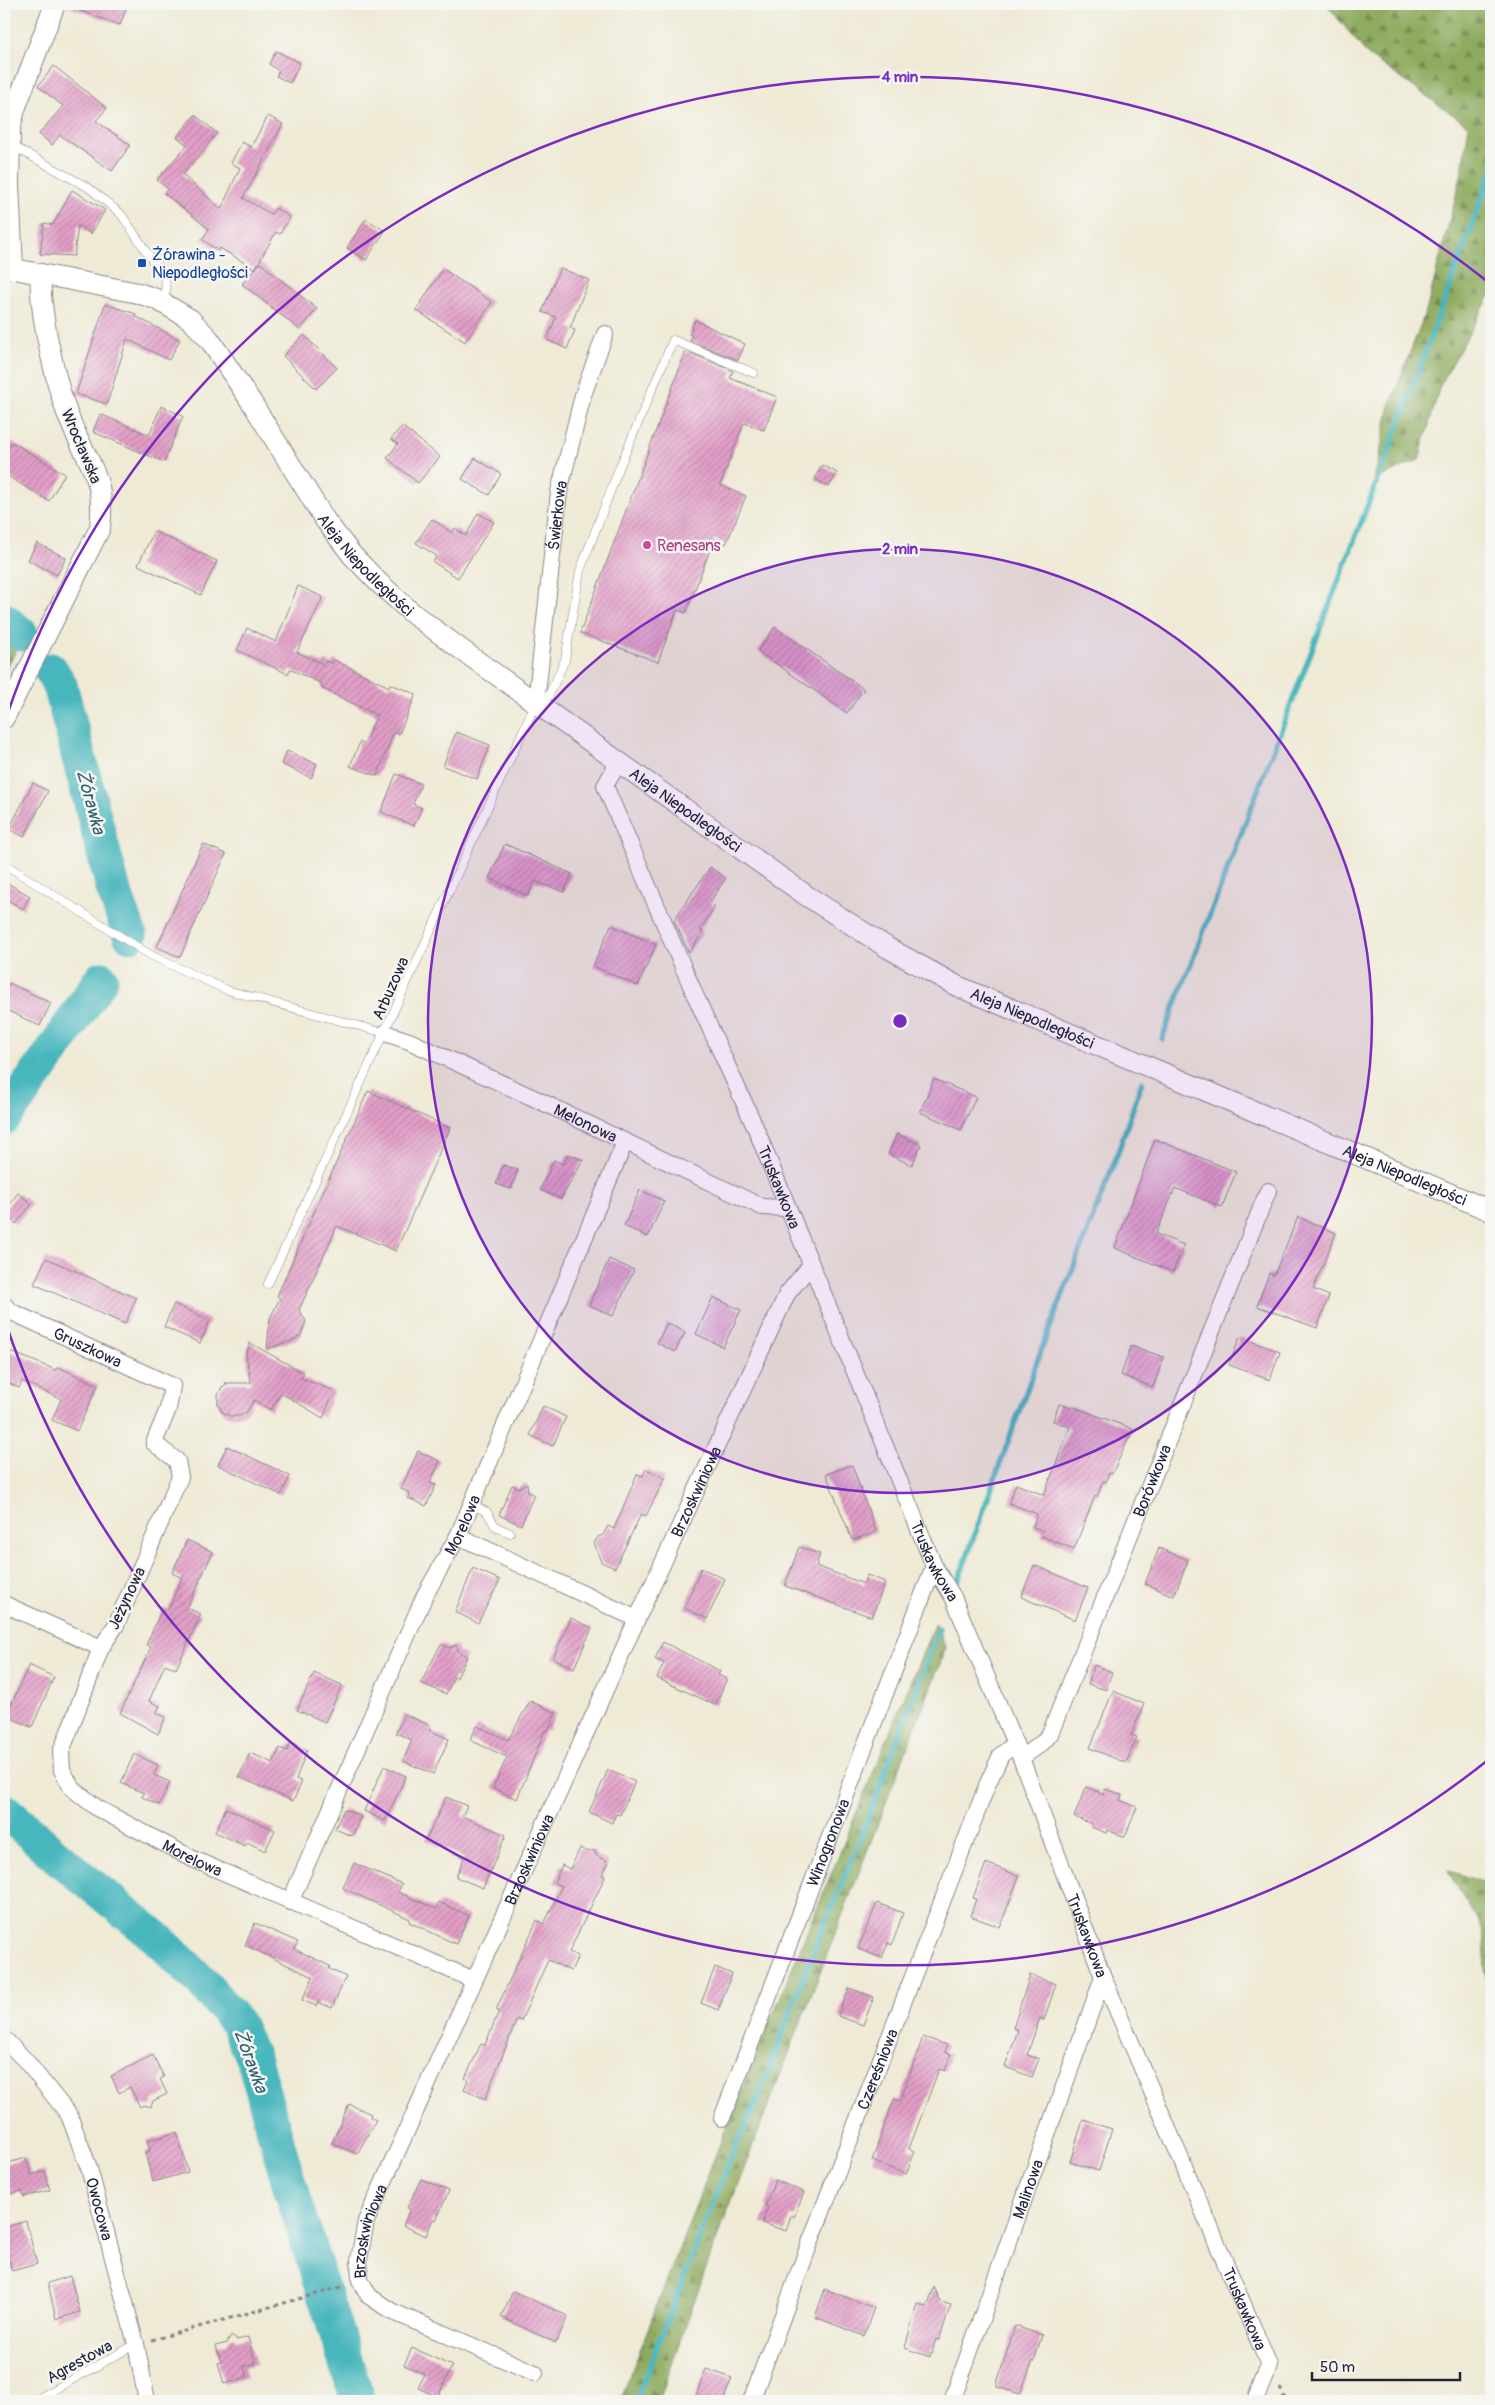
<svg xmlns="http://www.w3.org/2000/svg" width="1495" height="2405" viewBox="0 0 1495 2405" font-family="Pangolin,sans-serif">
  <defs>
    <pattern id="forest-firs" width="22" height="20" patternUnits="userSpaceOnUse" patternTransform="scale(1.25)"><rect width="22" height="20" fill="#8eab5e"/><path d="M5 1l3.5 6h-7zM16 11l3.5 6h-7z" fill="#748b4f"/></pattern>
    <pattern id="building-hatch" width="6" height="6" patternUnits="userSpaceOnUse" patternTransform="scale(1.25)"><rect width="6" height="6" fill="#e39fc8"/><path d="M-1 1l2-2M0 6l6-6M5 7l2-2" fill="none" stroke="#b881a4"/></pattern>
  </defs>
  <rect width="100%" height="100%" fill="#f6f6f2"/>
  <filter id="ink" filterUnits="userSpaceOnUse"><feTurbulence type="fractalNoise" baseFrequency=".02" numOctaves="2"/><feDisplacementMap in="SourceGraphic" scale="10" xChannelSelector="R" yChannelSelector="G"/><feConvolveMatrix kernelMatrix="1 2 1 2 8 2 1 2 1" color-interpolation-filters="sRGB"/></filter>
  <filter id="wash" filterUnits="userSpaceOnUse"><feTurbulence type="fractalNoise" baseFrequency=".0096" numOctaves="4" result="noise"/><feDisplacementMap in="SourceGraphic" scale="20" xChannelSelector="R" yChannelSelector="G"/><feGaussianBlur stdDeviation="1.12" result="paint"/><feColorMatrix in="noise" values="0 0 0 0 0 0 0 0 0 0 0 0 0 0 0 0 0 1.4 0 .05"/><feComposite in="paint" operator="in"/></filter>
  <g filter="url(#wash)">
    <rect width="100%" height="100%" fill="#efead5"/>
    <!-- forest -->
    <g fill="url(#forest-firs)" stroke="#58664c">
      <path d="M1326,4H1491V294L1440,386L1419,460L1374,480L1390,405L1427,308L1461,176L1469,126L1368,55Z"/>
      <path d="M4,632L16,651L4,672Z"/>
      <path d="M935,1623L946,1648L711,2254L659,2401H620L726,2128Z"/>
      <path d="M1447,1870L1491,1885V2031L1483,1930Z"/>
    </g>
    <g fill="none" stroke-linecap="round" stroke-linejoin="round">
      <!-- stream -->
      <g stroke="#46b6bd" stroke-width="5.5">
        <path d="M1162,1039L1399,424L1491,173"/>
        <path d="M958,1581L1039,1356L1116,1158L1142,1082"/>
        <path d="M636,2401L729,2161L757,2101L816,1944L856,1850L939,1629"/>
      </g>
      <!-- river -->
      <g stroke="#46b6bd" stroke-width="35">
        <path d="M4,620L21,634"/>
        <path d="M51,670L60,685L113,888L130,935"/>
        <path d="M4,1118L41,1068L101,979"/>
        <path d="M4,1810L63,1862L157,1938L203,1983L237,2023L255,2064L290,2187L358,2401"/>
      </g>
    </g>
    <g id="blocks">
      <!-- building -->
      <g fill="url(#building-hatch)">
        <path d="M67,4H128L120,25L66,6Z"/>
        <path d="M276,51L300,63L290,83L276,76L279,71L269,64Z"/>
        <path d="M54,66L107,108L96,121L130,145L112,171L60,135L52,145L39,134L63,106L38,86Z"/>
        <path d="M195,115L217,133L183,175L221,209L240,168L231,163L242,142L251,147L268,116L283,124L243,198L271,214L275,208L290,217L280,234L276,232L255,269L260,263L317,309L300,330L242,284L255,269L220,248L218,251L202,239L209,229L164,193L168,189L157,180L187,145L177,137Z"/>
        <path d="M72,190L105,210L91,234L78,225L74,256L40,254L44,223L53,225Z"/>
        <path d="M366,219L385,231L366,260L347,248Z"/>
        <path d="M560,268L589,280L570,328L575,330L567,349L547,340L556,317L542,312Z"/>
        <path d="M443,269L492,302L465,342L416,310Z"/>
        <path d="M105,304L136,314L135,316L180,340L169,360L127,339L107,404L76,394Z"/>
        <path d="M695,320L745,344L738,360L690,341L692,335L689,334Z"/>
        <path d="M304,335L337,368L316,389L283,356Z"/>
        <path d="M686,351L733,371L730,378L777,397L764,430L744,423L720,485L746,496L726,544L714,539L686,613L677,610L658,662L580,633Z"/>
        <path d="M161,406L183,416L164,462L93,432L100,414L149,435Z"/>
        <path d="M402,426L440,457L418,483L387,458L398,444L391,439Z"/>
        <path d="M12,442L65,474L49,501L4,474V455Z"/>
        <path d="M475,458L501,474L489,495L462,479Z"/>
        <path d="M822,465L837,473L829,487L815,479Z"/>
        <path d="M478,513L494,522L458,578L433,562L437,556L416,543L432,519L452,533L455,528L466,536Z"/>
        <path d="M154,531L217,561L201,595L138,565Z"/>
        <path d="M37,543L66,558L57,575L28,560Z"/>
        <path d="M298,586L323,597L297,652L323,664L325,661L332,664L334,660L389,687L390,684L416,694L399,734L394,732L377,776L350,766L360,742L364,744L377,715L321,688L322,684L290,669L288,674L237,650L247,628L276,642Z"/>
        <path d="M775,627L864,689L847,713L758,651Z"/>
        <path d="M456,732L490,745L477,779L443,766Z"/>
        <path d="M287,751L317,764L311,778L281,764Z"/>
        <path d="M396,774L421,784L413,804L422,808L414,826L381,812Z"/>
        <path d="M33,783L48,791L24,837L9,829Z"/>
        <path d="M203,844L226,854L180,957L157,947Z"/>
        <path d="M505,844L572,874L564,892L535,881L528,896L489,878Z"/>
        <path d="M710,867L726,878L710,902L715,907L700,930L703,932L689,953L674,920Z"/>
        <path d="M4,881L30,896L23,909L4,898Z"/>
        <path d="M611,925L656,945L638,986L593,966Z"/>
        <path d="M9,983L51,1003L40,1026L4,1009V994Z"/>
        <path d="M934,1079L976,1097L961,1130L920,1112Z"/>
        <path d="M368,1091L450,1128L396,1251L337,1226L299,1310L306,1321L301,1335L296,1339L267,1349L270,1318L280,1298L277,1296Z"/>
        <path d="M897,1134L921,1145L912,1165L888,1154Z"/>
        <path d="M1155,1139L1236,1172L1222,1207L1175,1188L1156,1234L1184,1245L1173,1272L1115,1248Z"/>
        <path d="M568,1154L583,1160L561,1199L540,1190L554,1160L563,1164Z"/>
        <path d="M503,1165L518,1170L511,1189L496,1184Z"/>
        <path d="M640,1190L664,1201L648,1237L624,1226Z"/>
        <path d="M18,1193L32,1204L16,1224L4,1212Z"/>
        <path d="M1298,1217L1336,1233L1313,1289L1329,1296L1317,1328L1257,1306L1269,1273L1274,1275Z"/>
        <path d="M46,1258L136,1298L125,1324L34,1284Z"/>
        <path d="M609,1259L634,1270L613,1316L589,1305Z"/>
        <path d="M713,1297L741,1310L723,1347L696,1334Z"/>
        <path d="M174,1304L210,1320L200,1343L164,1327Z"/>
        <path d="M667,1323L685,1332L675,1352L657,1343Z"/>
        <path d="M1240,1337L1280,1352L1270,1380L1229,1365Z"/>
        <path d="M250,1343L304,1373L301,1378L334,1391L323,1418L281,1393L271,1410L254,1400L247,1412L239,1416H230L222,1412L218,1404V1395L222,1387L227,1384L225,1383H251L246,1354Z"/>
        <path d="M1131,1346L1164,1357L1153,1387L1121,1375Z"/>
        <path d="M4,1349L56,1370L58,1367L98,1385L77,1431L52,1420L61,1399L22,1381L19,1388L4,1381Z"/>
        <path d="M1059,1404L1071,1408V1406L1133,1429L1112,1474L1109,1473L1106,1482L1103,1481L1097,1497L1095,1496L1074,1549L1041,1536L1043,1531L1033,1527L1037,1514L1009,1503L1016,1484L1044,1495L1070,1427L1053,1421Z"/>
        <path d="M543,1406L566,1417L553,1446L530,1435Z"/>
        <path d="M227,1446L290,1476L281,1495L218,1465Z"/>
        <path d="M418,1451L440,1461L430,1483L436,1485L426,1506L408,1498L410,1493L401,1489Z"/>
        <path d="M852,1465L876,1532L852,1540L826,1474Z"/>
        <path d="M646,1469L665,1478L646,1516L641,1514L615,1568L601,1562L594,1543L598,1537L603,1535L608,1526L614,1529L637,1474L643,1476Z"/>
        <path d="M527,1483L528,1492L534,1495L521,1525L499,1515L512,1485L518,1488Z"/>
        <path d="M187,1540L213,1552L187,1608L201,1614L176,1669L165,1664L149,1701L160,1706L156,1713L166,1717L158,1734L120,1713L151,1647L146,1645L159,1616L163,1608L168,1610L182,1578L172,1573Z"/>
        <path d="M799,1547L820,1554L816,1566L864,1584L867,1575L885,1582L872,1617L785,1586Z"/>
        <path d="M1159,1548L1188,1560L1174,1596L1145,1584Z"/>
        <path d="M1034,1565L1088,1588L1075,1620L1021,1597Z"/>
        <path d="M473,1568L500,1580L478,1623L455,1612Z"/>
        <path d="M701,1568L725,1579L707,1619L684,1608Z"/>
        <path d="M571,1618L592,1628L574,1668L553,1658Z"/>
        <path d="M663,1642L720,1671L718,1675L727,1679L715,1705L657,1678L664,1663L655,1659Z"/>
        <path d="M441,1644L449,1648L456,1645L459,1652L467,1656L457,1678L454,1677L446,1694L421,1683Z"/>
        <path d="M29,1665L54,1677L32,1727L6,1716Z"/>
        <path d="M1094,1665L1112,1672L1106,1690L1088,1684Z"/>
        <path d="M314,1673L342,1685L325,1722L297,1710Z"/>
        <path d="M1113,1691L1144,1704L1131,1735L1137,1737L1126,1763L1090,1748Z"/>
        <path d="M530,1701L556,1713L548,1731L545,1730L517,1799L493,1788L507,1757L470,1740L477,1726L508,1740Z"/>
        <path d="M404,1714L431,1726L429,1730L449,1739L433,1774L403,1761L412,1740L396,1733Z"/>
        <path d="M291,1742L307,1750L296,1779L302,1782L293,1801L239,1777L250,1753L273,1763L280,1748L287,1751Z"/>
        <path d="M134,1754L158,1765L154,1775L170,1782L159,1805L142,1797L144,1793L121,1783Z"/>
        <path d="M384,1766L406,1776L385,1821L364,1811Z"/>
        <path d="M608,1770L635,1782L620,1815L616,1814L612,1823L589,1812Z"/>
        <path d="M1086,1787L1103,1794L1105,1789L1122,1795L1120,1800L1137,1807L1125,1837L1107,1830L1106,1833L1091,1827L1092,1824L1074,1817Z"/>
        <path d="M446,1797L467,1806L462,1816L506,1835L483,1888L456,1877L464,1858L426,1840Z"/>
        <path d="M226,1808L275,1830L265,1851L247,1842L245,1846L215,1832Z"/>
        <path d="M344,1809L361,1816L352,1836L335,1829Z"/>
        <path d="M580,1848L588,1852L594,1850L597,1856L609,1862L602,1875L605,1877L569,1952L578,1956L571,1971L548,1960L521,2021L517,2019L485,2099L464,2089L468,2080L465,2078L481,2044L485,2045L499,2011L496,2010L537,1920L544,1924L562,1886L554,1883L562,1865L570,1869Z"/>
        <path d="M354,1863L402,1884L398,1892L436,1909L439,1902L469,1916L456,1944L409,1922L410,1919L343,1888Z"/>
        <path d="M986,1863L1019,1876L1000,1927L970,1916L976,1899L973,1898Z"/>
        <path d="M877,1903L903,1913L892,1945L888,1943L882,1958L858,1949Z"/>
        <path d="M255,1923L298,1942L294,1949L330,1966L329,1969L346,1977L332,2008L318,2002L316,2006L302,2000L313,1977L245,1945Z"/>
        <path d="M715,1967L732,1974L718,2010L701,2003Z"/>
        <path d="M1030,1975L1056,1984L1044,2020L1040,2018L1027,2055L1039,2059L1032,2077L1005,2067L1018,2030L1013,2028Z"/>
        <path d="M849,1988L874,1997L863,2025L838,2016Z"/>
        <path d="M923,2037L947,2045L945,2052L951,2054L945,2071L939,2069L909,2149L915,2151L906,2174L872,2161L894,2099L900,2101Z"/>
        <path d="M153,2055L164,2077L160,2079L167,2094L153,2101L151,2107L144,2105L140,2107L130,2087L119,2093L111,2076Z"/>
        <path d="M349,2104L371,2114L370,2117L376,2120L357,2154L332,2143Z"/>
        <path d="M1083,2120L1112,2129L1099,2171L1070,2162Z"/>
        <path d="M177,2132L188,2172L153,2182L145,2153L150,2151L147,2141Z"/>
        <path d="M26,2158L31,2175L45,2171L50,2190L24,2197L22,2191L4,2196V2164Z"/>
        <path d="M421,2179L449,2191L436,2220L433,2219L426,2236L403,2226L410,2209L407,2208Z"/>
        <path d="M775,2180L804,2192L794,2217L791,2215L786,2231L762,2223L768,2207L765,2206Z"/>
        <path d="M26,2221L37,2264L12,2271L9,2260L4,2262V2228Z"/>
        <path d="M70,2276L80,2312L56,2319L48,2283Z"/>
        <path d="M934,2287L941,2302L951,2305L939,2340L936,2339L930,2357L905,2348L917,2303L927,2307Z"/>
        <path d="M825,2289L874,2308L864,2336L815,2317Z"/>
        <path d="M513,2291L568,2316L556,2343L501,2317Z"/>
        <path d="M1015,2326L1042,2335L1034,2362L1033,2361L1020,2394L997,2387V2383Z"/>
        <path d="M231,2336L237,2340L248,2337L256,2364L244,2367L247,2377L224,2384L218,2363L221,2362L216,2346L227,2343Z"/>
        <path d="M412,2348L452,2366L438,2397L418,2388L425,2374L404,2365Z"/>
        <path d="M706,2369L732,2378L723,2401H694Z"/>
      </g>
    </g>
  </g>
  <g filter="url(#ink)">
    <use href="#blocks" fill-opacity="0" stroke="#888688" stroke-width="1"/>
    <g fill="none" stroke-linecap="round" stroke-linejoin="round">
      <defs>
        <g id="service">
          <path d="M11,145L89,188L121,214L165,279L166,291L161,302"/>
          <path d="M543,708L565,660L580,571L620,466L673,340L754,373"/>
          <path d="M4,864L152,956L227,990L385,1033"/>
          <path d="M268,1284L535,705"/>
          <path d="M471,1504L487,1512L495,1526L510,1533"/>
          <path d="M34,2401L136,2344"/>
        </g>
        <g id="minor">
          <path id="s1" d="M536,703L559,492L583,395L605,334"/>
          <path id="s2" d="M619,761L605,786L696,997L756,1129L934,1566L953,1597L1021,1758L1103,1977L1269,2365L1255,2401"/>
          <path id="s3" d="M385,1033L409,1041L538,1100L762,1207L786,1208"/>
          <path id="s4" d="M4,1305L12,1312L172,1386L168,1409L154,1443L177,1461L180,1477L116,1625L101,1648L61,1752L62,1770L72,1788L97,1808L193,1859L474,1980"/>
          <path d="M458,1536L637,1619"/>
          <path d="M4,1604L101,1648"/>
          <path id="s5" d="M1021,1758L1042,1743L1050,1734L1268,1191"/>
          <path id="s6" d="M290,1902L425,1595L458,1536L625,1142"/>
          <path id="s7" d="M4,2039L26,2061L69,2115L89,2168L136,2344L147,2401"/>
          <path id="s8" d="M722,2118L934,1566"/>
          <path id="s9" d="M535,2373L391,2311L369,2296L360,2280L359,2260L366,2221L637,1619L787,1294L810,1266"/>
          <path id="s10" d="M751,2401L811,2240L988,1783L1001,1755L1015,1744"/>
          <path id="s11" d="M952,2401L1103,1977"/>
        </g>
        <g id="tertiary">
          <path id="s12" d="M4,267L138,293L156,299L190,319L209,339L252,403L325,520L352,555L378,582L412,613L470,656L807,896L888,948L957,986L1491,1211"/>
          <path d="M13,269L9,185L10,129L15,109L55,4"/>
          <path d="M4,718L100,528C106,478 89,466 71,423C57,390 38,309 41,274"/>
        </g>
      </defs>
      <!-- service casing -->
      <use href="#service" stroke="#888688" stroke-width="9"/>
      <!-- minor casing -->
      <use href="#minor" stroke="#888688" stroke-width="18"/>
      <!-- tertiary casing -->
      <use href="#tertiary" stroke="#888688" stroke-width="22"/>
      <!-- path -->
      <g stroke="#888688" stroke-width="3" stroke-dasharray="4 4" stroke-linecap="butt">
        <path d="M152,2340L345,2286"/>
        <path d="M1280,2388L1286,2401"/>
      </g>
      <!-- service -->
      <use href="#service" stroke="#fff" stroke-width="8"/>
      <!-- minor -->
      <use href="#minor" stroke="#fff" stroke-width="16"/>
      <!-- tertiary -->
      <use href="#tertiary" stroke="#fff" stroke-width="20"/>
    </g>
  </g>
  <!-- distance rings -->
  <circle cx="900" cy="1021" r="472" fill="#7b2cbf" fill-opacity=".12"/>
  <g fill="none" stroke="#7b2cbf" stroke-width="2.5">
    <circle cx="900" cy="1021" r="472"/>
    <path d="M1488 1760A944 944 0 0 1 5 1321M5 721A944 944 0 0 1 1488 282"/>
  </g>
  <!-- markers -->
  <rect fill="#1a4fb4" stroke="#f6f6f2" stroke-width="2" x="137" y="258" width="10" height="10" rx="2.5"/>
  <circle fill="#d1479c" stroke="#f6f6f2" stroke-width="2" cx="647" cy="545" r="5"/>
  <g text-anchor="middle" stroke-width="5" stroke-linejoin="round" paint-order="stroke">
    <!-- transit labels -->
    <g font-size="16" fill="#164399" stroke="#f6f6f2" text-anchor="start">
      <text x="152" y="260">Żórawina -<tspan x="152" dy="18">Niepodległości</tspan></text>
    </g>
    <!-- street labels -->
    <g font-size="16" fill="#22223b" stroke="#f6f6f2">
      <text transform="translate(82 446) rotate(67)" y="6">Wrocławska</text>
      <text dy="6" stroke="none"><textPath href="#s1" startOffset="189">Świerkowa</textPath></text>
      <text dy="6" stroke="none"><textPath href="#s12" startOffset="498">Aleja Niepodległości</textPath></text>
      <text dy="6" stroke="none"><textPath href="#s12" startOffset="902">Aleja Niepodległości</textPath></text>
      <text transform="translate(390 988) rotate(-66)" y="6">Arbuzowa</text>
      <text dy="6" stroke="none"><textPath href="#s12" startOffset="1308">Aleja Niepodległości</textPath></text>
      <text dy="6" stroke="none"><textPath href="#s3" startOffset="220">Melonowa</textPath></text>
      <text dy="6" stroke="none"><textPath href="#s12" startOffset="1712">Aleja Niepodległości</textPath></text>
      <text dy="6" stroke="none"><textPath href="#s2" startOffset="466">Truskawkowa</textPath></text>
      <text dy="6" stroke="none"><textPath href="#s4" startOffset="94">Gruszkowa</textPath></text>
      <text dy="6" stroke="none"><textPath href="#s5" startOffset="311">Borówkowa</textPath></text>
      <text dy="6" stroke="none"><textPath href="#s9" startOffset="1062">Brzoskwiniowa</textPath></text>
      <text dy="6" stroke="none"><textPath href="#s6" startOffset="415">Morelowa</textPath></text>
      <text dy="6" stroke="none"><textPath href="#s2" startOffset="871">Truskawkowa</textPath></text>
      <text transform="translate(126 1598) rotate(-65)" y="6">Jeżynowa</text>
      <text dy="6" stroke="none"><textPath href="#s8" startOffset="295">Winogronowa</textPath></text>
      <text dy="6" stroke="none"><textPath href="#s4" startOffset="771">Morelowa</textPath></text>
      <text dy="6" stroke="none"><textPath href="#s9" startOffset="658">Brzoskwiniowa</textPath></text>
      <text dy="6" stroke="none"><textPath href="#s2" startOffset="1276">Truskawkowa</textPath></text>
      <text dy="6" stroke="none"><textPath href="#s10" startOffset="355">Czereśniowa</textPath></text>
      <text dy="6" stroke="none"><textPath href="#s11" startOffset="225">Malinowa</textPath></text>
      <text dy="6" stroke="none"><textPath href="#s7" startOffset="199">Owocowa</textPath></text>
      <text dy="6" stroke="none"><textPath href="#s9" startOffset="252">Brzoskwiniowa</textPath></text>
      <text dy="6" stroke="none"><textPath href="#s2" startOffset="1681">Truskawkowa</textPath></text>
      <text transform="translate(79 2361) rotate(-29)" y="6">Agrestowa</text>
    </g>
    <!-- hotel labels -->
    <g font-size="16" fill="#b23c85" stroke="#f6f6f2" text-anchor="start">
      <text x="657" y="551">Renesans</text>
    </g>
    <!-- water labels -->
    <g font-size="18" font-style="italic" fill="#305d6f" stroke="#f6f6f2">
      <text transform="translate(91 802) rotate(75)" y="6">Żórawka</text>
      <text transform="translate(251 2061) rotate(70)" y="6">Żórawka</text>
    </g>
  </g>
  <circle cx="900" cy="1021" r="8" fill="#7b2cbf" stroke="#f6f6f2" stroke-width="2.5"/>
  <g font-size="15" text-anchor="middle" font-weight="bold" fill="#7b2cbf" stroke="#f6f6f2" stroke-width="5" stroke-linejoin="round" paint-order="stroke">
    <text x="900" y="82">4 min</text>
    <text x="900" y="554">2 min</text>
  </g>
  <!-- margin -->
  <rect width="1495" height="2405" fill="none" stroke="#f6f6f2" stroke-width="20"/>
  <!-- scale -->
  <path d="M1312 2372v8h148v-8" fill="none" stroke="#22223b" stroke-width="2.5"/>
  <text x="1320" y="2372" font-size="15" fill="#22223b" stroke="#f6f6f2" stroke-width="4" paint-order="stroke">50 m</text>
</svg>
